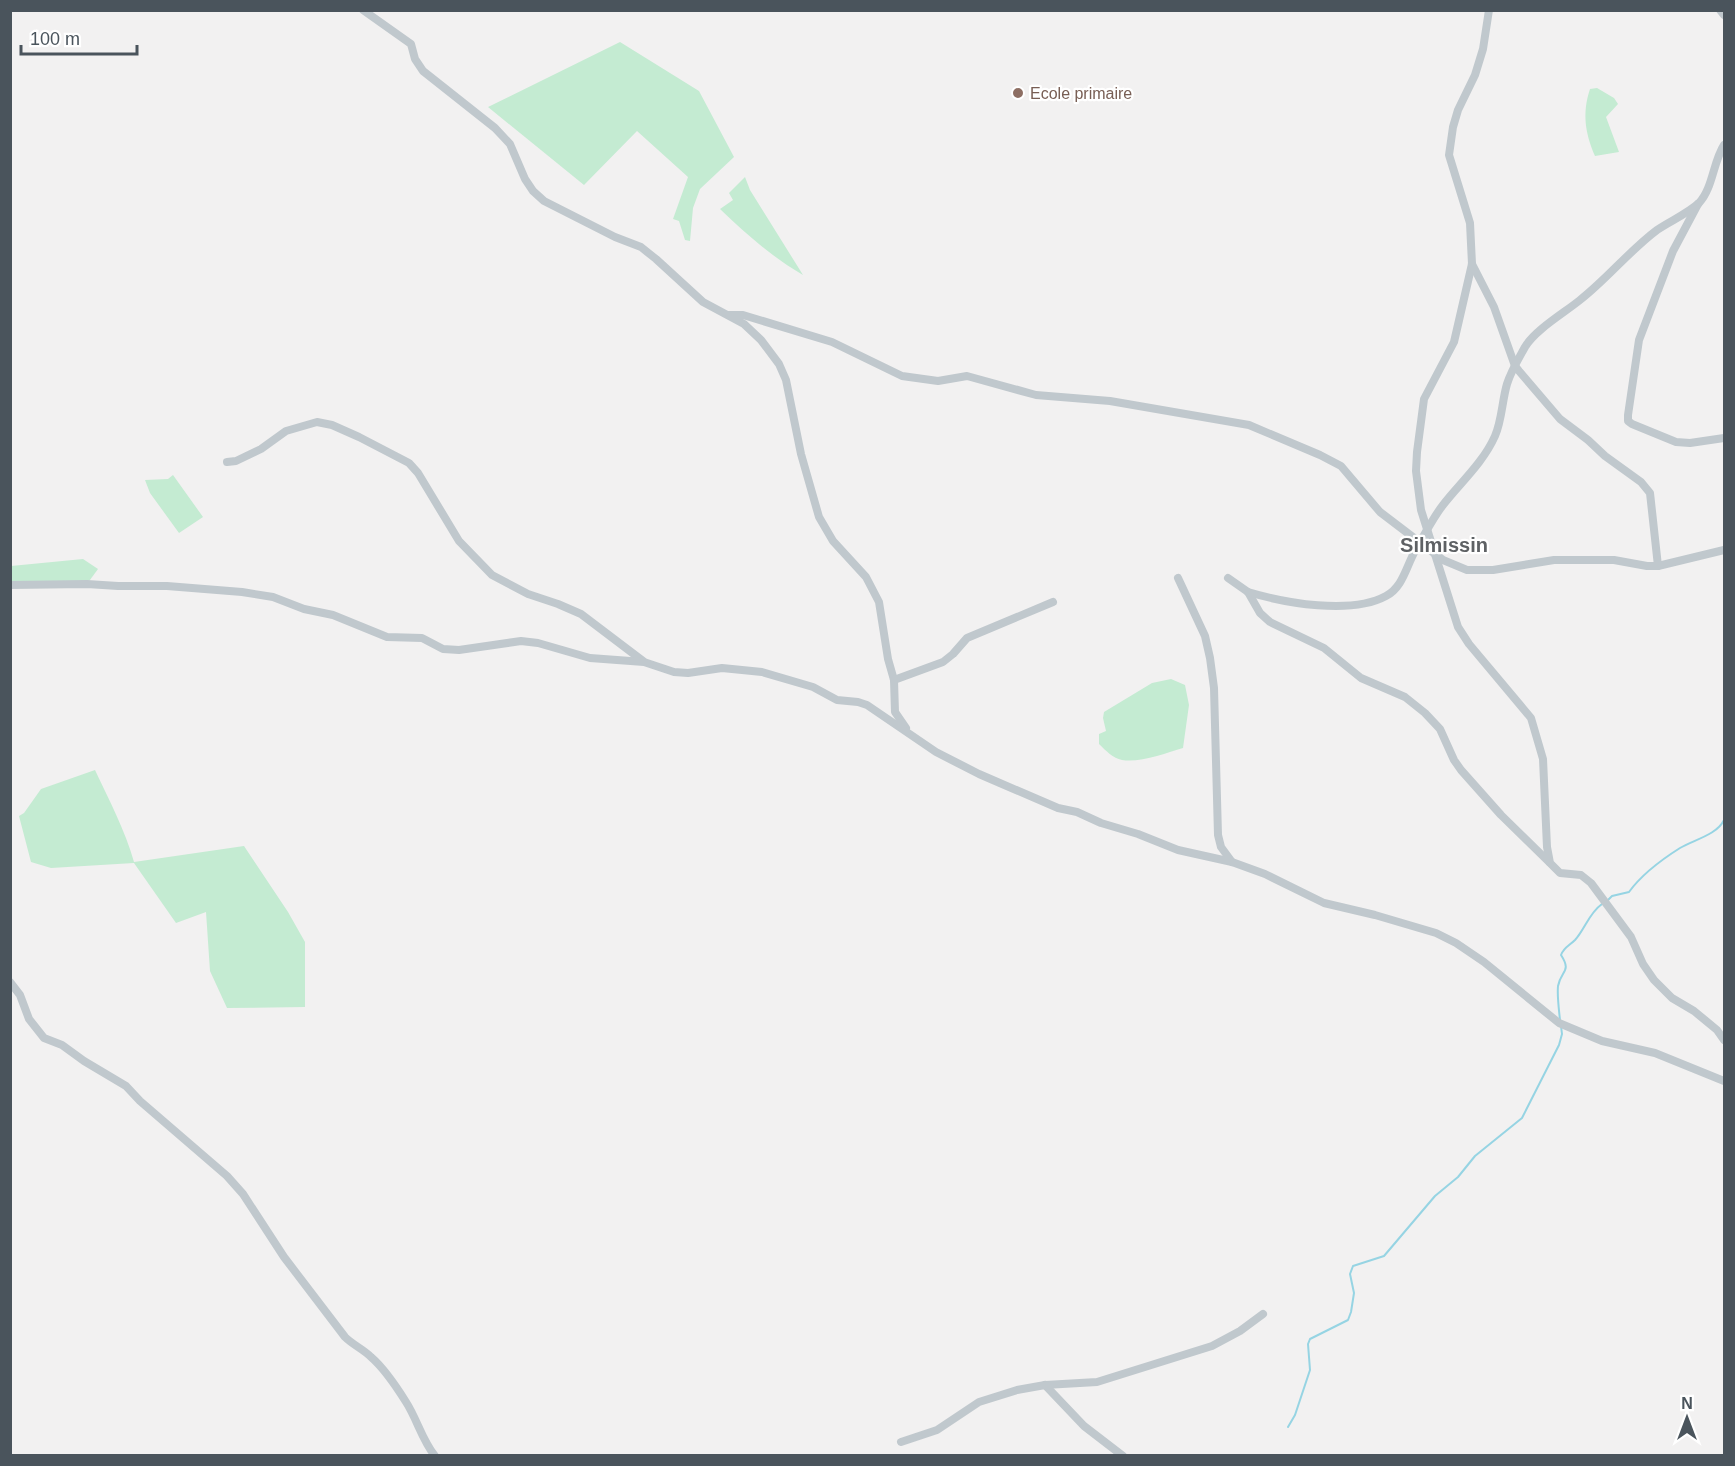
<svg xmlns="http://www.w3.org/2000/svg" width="1735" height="1466" viewBox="0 0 1735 1466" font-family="Helvetica,sans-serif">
  <rect width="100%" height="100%" fill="#f2f1f1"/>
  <!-- green -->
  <g fill="#c4ebd2">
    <path d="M620,42L699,91L734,157L700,189L693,208L690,241L685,240L679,221L673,219L688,177L637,131L584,185L488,107Z"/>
    <path d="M1597,88L1614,98L1618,104L1606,117L1619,152L1595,156C1585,133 1582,113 1590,89Z"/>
    <path d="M745,177L750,190L803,275C772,257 746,234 720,209L733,200L729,193Z"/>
    <path d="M173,475L203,517L179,533L150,493L145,480L168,479Z"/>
    <path d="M83,559L98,569L87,584L11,585V566Z"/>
    <path d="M1171,679L1185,685L1189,705L1183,748C1166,753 1140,763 1122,760C1113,758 1106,751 1099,744V734L1106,731L1103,718L1104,712L1152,683Z"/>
    <path d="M95,770C109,800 125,830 134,862L244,846L288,912L305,942V1007L227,1008L210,971L206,912L176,923L134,863L51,868L31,862L19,816L24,813L41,789Z"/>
  </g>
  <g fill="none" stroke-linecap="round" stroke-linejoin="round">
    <!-- stream -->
    <g stroke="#96d4e3" stroke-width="2">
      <path d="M1607,901L1612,896L1629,892C1642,874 1661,860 1680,848C1693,840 1717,835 1724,820"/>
      <path d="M1560,1020C1559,1010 1557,996 1558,986C1561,970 1572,972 1561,955C1564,947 1569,946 1575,940C1585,929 1589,913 1602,904"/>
      <path d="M1288,1427L1295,1415L1310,1370L1308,1344L1310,1339L1348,1320L1351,1312L1354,1293L1350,1274L1353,1266L1384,1256L1435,1196L1458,1177L1475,1156L1522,1118L1559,1045L1562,1034L1561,1026"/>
    </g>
    <!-- street -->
    <g stroke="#c0c8cd" stroke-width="8">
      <path d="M363,10L411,44L415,59L423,71L495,128L510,144L525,179L533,191L544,201L615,237L641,247L656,259L703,302L744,324L761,340L779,364L786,380L801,454L819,517L833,541L866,577L879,602L888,659L894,680L895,712L906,728"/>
      <path d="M1489,10L1483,49L1475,75L1458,110L1453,127L1449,155L1470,223L1472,264L1454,342L1424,399L1417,452L1416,471L1421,510L1458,627L1469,644L1531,718L1543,759L1547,847L1550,863L1560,873L1581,875L1591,883L1631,937L1643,964L1654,980L1672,998L1694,1011L1717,1030L1724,1040"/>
      <path d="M1720,10L1724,15"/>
      <path d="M1698,204L1673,251L1639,340L1628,415V421L1632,424L1676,442L1690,443L1724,438"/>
      <path d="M1472,264L1494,307L1515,366L1519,371L1560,419L1588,440L1605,456L1641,482L1650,493L1658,566"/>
      <path d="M729,315H743L832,342L902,376L938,381L967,376L1036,395L1110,401L1249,425L1320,455L1341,466L1380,512L1443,560L1467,570H1493L1554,560H1614L1647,566H1658L1724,550"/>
      <path d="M227,462L236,461L261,449L286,431L317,422L332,425L359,437L409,463L418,473L459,541L492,575L528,594L558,604L581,614L643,661"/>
      <path d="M1178,578L1205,636L1210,658L1214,688L1218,835L1221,847L1232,862"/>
      <path d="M1228,578L1248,592L1260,613L1270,622L1324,648L1361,678L1405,697L1425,713L1440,729L1454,760L1461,770L1501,815L1549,862"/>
      <path d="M10,585L87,584L118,586H167L242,592L273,597L304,609L333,615L387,637L422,638L443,649L459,650L521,641L538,643L590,658L644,662L674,672L688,673L722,668L762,672L813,687L837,700L858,702L867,705L936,752L979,774L1058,808L1077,812L1101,823L1138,834L1178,850L1232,862L1265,874L1324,903L1375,915L1436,933L1456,943L1484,962L1559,1023L1602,1041L1655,1053L1724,1081"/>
      <path d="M1248,592C1285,603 1351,615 1386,596C1403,587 1406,567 1415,551C1424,536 1432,519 1443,505C1460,483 1483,463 1495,436C1502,420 1502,401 1507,384C1511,371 1519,358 1525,347C1535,330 1564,313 1580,300C1607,279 1629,251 1657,230C1670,221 1687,214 1699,203C1713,188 1713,162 1724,145"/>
      <path d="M894,680L943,662L953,654L967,638L1053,602"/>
      <path d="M10,982L20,995L29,1019L44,1038L62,1045L84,1061L126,1086L140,1101L227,1176L243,1194L284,1257L345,1337C353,1345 363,1349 371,1357C385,1369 396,1386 406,1402C417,1419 422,1440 435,1456"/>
      <path d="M1045,1385L1084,1426L1123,1456"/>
      <path d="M901,1442L937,1430L979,1402L1017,1390L1045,1385L1097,1382L1212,1346L1240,1331L1263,1314"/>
    </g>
  </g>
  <!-- markers -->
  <circle fill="#8d6e63" stroke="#fff" stroke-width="2" cx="1018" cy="93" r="6"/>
  <g text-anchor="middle" stroke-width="4.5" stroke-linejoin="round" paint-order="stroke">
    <!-- education labels -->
    <g font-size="16" fill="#785e54" stroke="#fff" text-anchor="start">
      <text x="1030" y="99">Ecole primaire</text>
    </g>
    <!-- quarter labels -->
    <g font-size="20" font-weight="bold" fill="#5e6164" stroke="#fff">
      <text x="1444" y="552">Silmissin</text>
    </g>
  </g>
  <!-- border -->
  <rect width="1735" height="1466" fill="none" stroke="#4a545c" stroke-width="24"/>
  <!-- north arrow -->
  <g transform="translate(1687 1418)" stroke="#ffffff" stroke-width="4.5" paint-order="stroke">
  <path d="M0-4.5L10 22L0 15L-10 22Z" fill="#4a545c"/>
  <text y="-9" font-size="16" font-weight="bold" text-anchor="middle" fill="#4a545c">N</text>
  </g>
  <!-- scale -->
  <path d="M21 45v9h116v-9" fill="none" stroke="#4a545c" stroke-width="3"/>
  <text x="30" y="45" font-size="18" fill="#4a545c" stroke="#ffffff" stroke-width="4.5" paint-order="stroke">100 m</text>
</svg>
